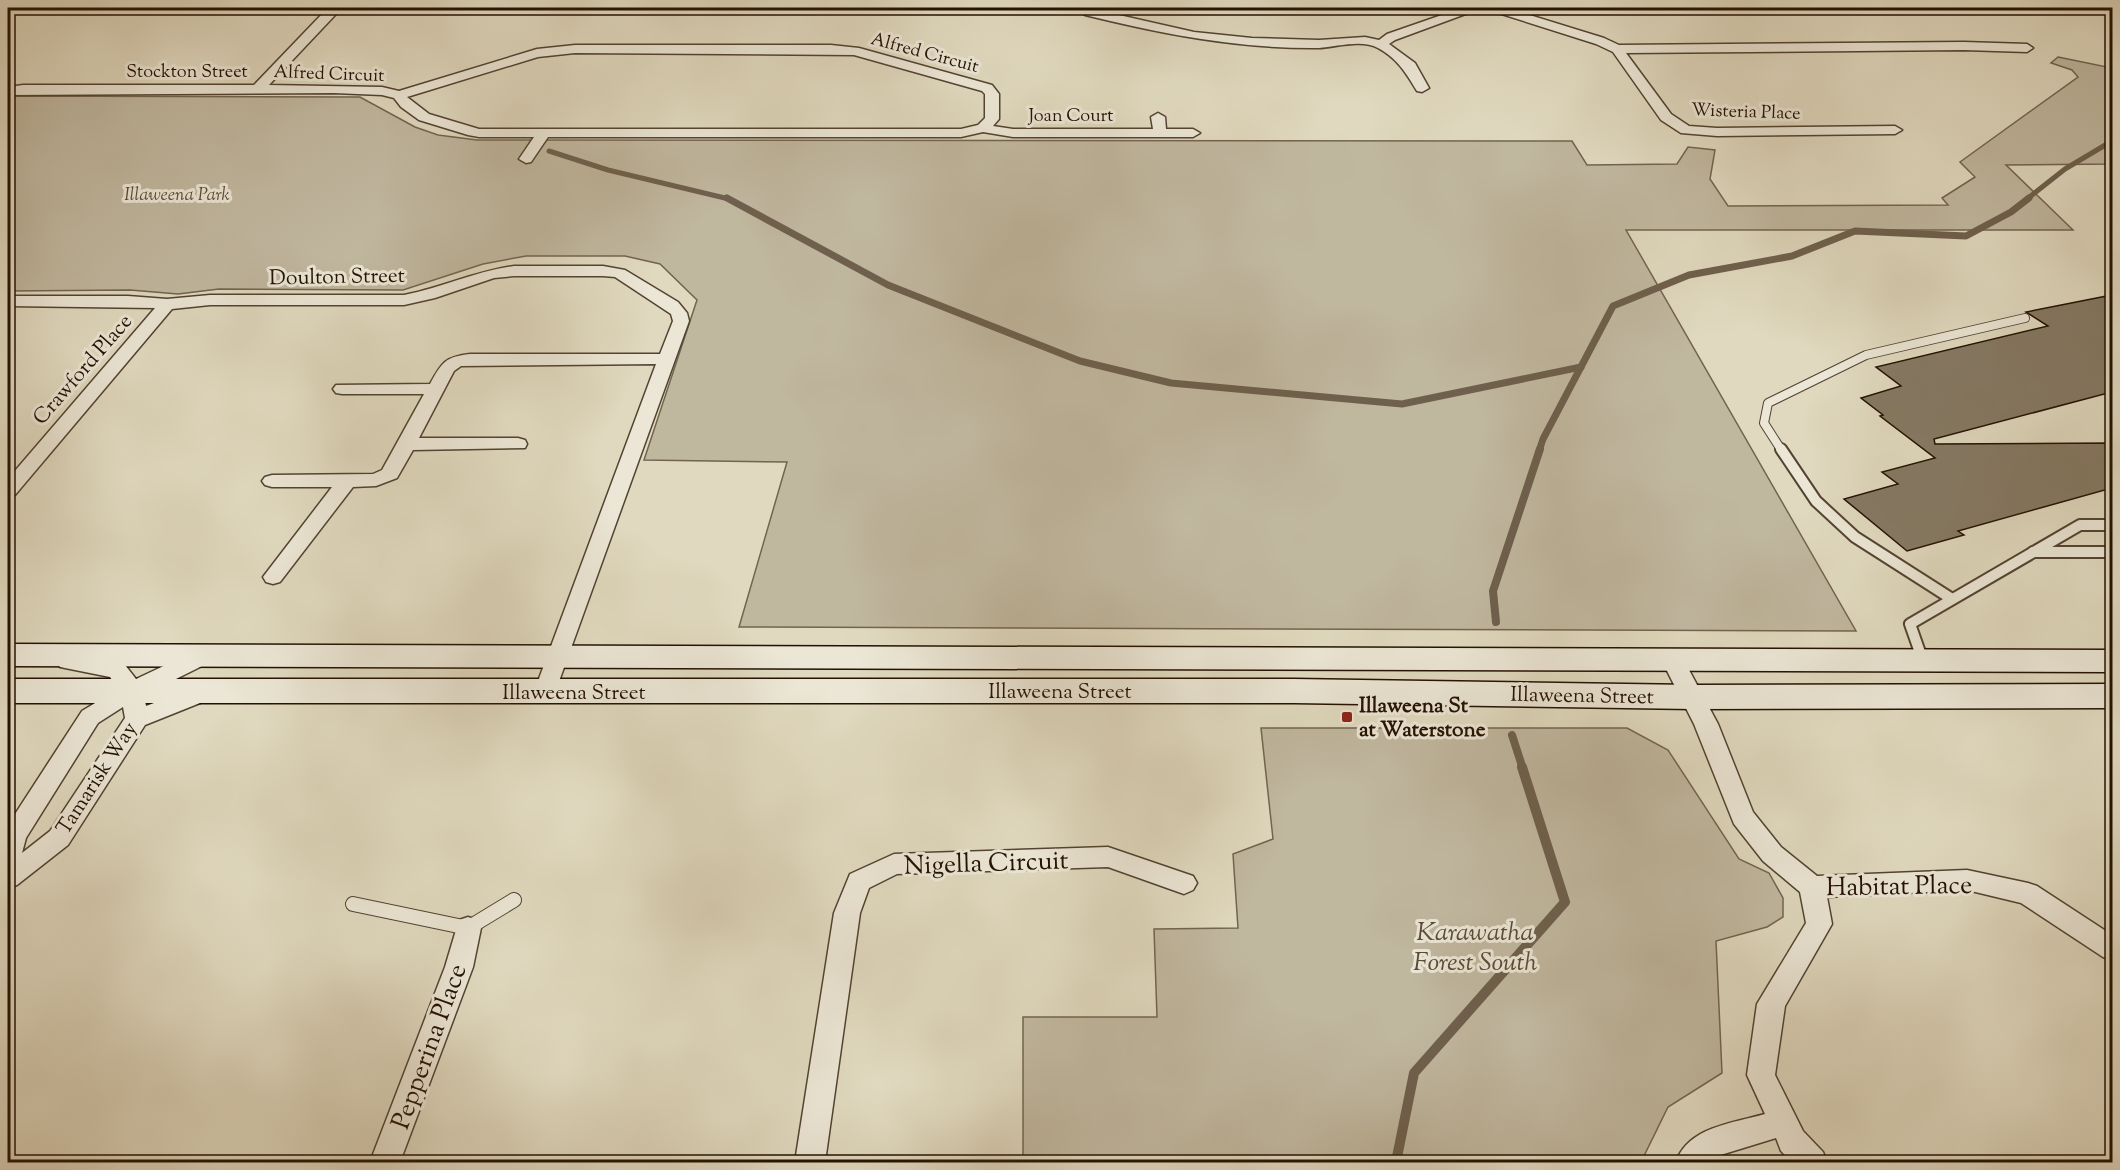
<svg xmlns="http://www.w3.org/2000/svg" width="2120" height="1170" viewBox="0 0 2120 1170" font-family="'Sorts Mill Goudy',serif">
  <rect width="100%" height="100%" fill="#e0d9bf"/>
  <filter id="stains"><feTurbulence type="fractalNoise" baseFrequency=".00333" numOctaves="4"/><feColorMatrix values="0 0 0 0 .2 0 0 0 0 .09 0 0 0 0 .02 0 0 0 .5 -.17"/></filter>
  <radialGradient id="worn" r=".72"><stop offset=".6" stop-color="#630" stop-opacity="0"/><stop offset="1" stop-color="#630" stop-opacity=".3"/></radialGradient>
  <!-- green -->
  <g fill="#c0b79f" stroke="#726450" stroke-width="1.5">
    <path d="M2058,57L2112,68V164L2006,165L2073,230H1626L1856,631L739,627L787,462L644,460L697,300L660,264L625,256H526L483,264L403,290L219,289L178,294L130,290L8,291V97L12,96L360,97L415,127L438,135L477,140L1572,141L1587,165L1677,164L1688,147L1715,150L1710,179L1728,206L1948,205L1942,198L1975,177L1960,162L2078,77L2072,70L2051,63Z"/>
    <path d="M1261,728H1627L1668,750L1739,859L1769,873L1783,898V917L1767,927L1716,941L1722,1073L1668,1107L1641,1162H1023V1017H1157L1154,929L1238,928L1233,854L1273,839Z"/>
  </g>
  <g fill="none" stroke-linecap="round" stroke-linejoin="round">
    <!-- stream-far3 -->
    <g stroke="#6e604d" stroke-width="5">
      <path d="M549,151L608,170L729,199"/>
      <path d="M2027,199L2065,169L2112,141"/>
    </g>
    <!-- stream-far2 -->
    <g stroke="#6e604d" stroke-width="7">
      <path d="M727,198L888,285L1080,361L1171,383L1402,404L1581,367"/>
      <path d="M1539,451L1543,439L1613,306L1689,275L1792,256L1855,231L1966,236L2011,212L2029,198"/>
    </g>
    <!-- stream-far1 -->
    <g stroke="#6e604d" stroke-width="8">
      <path d="M1496,622L1493,591L1540,449"/>
      <path d="M1512,735L1523,769"/>
    </g>
    <!-- stream -->
    <path stroke="#6e604d" stroke-width="10" d="M1396,1162L1414,1073L1565,902L1522,767"/>
  </g>
  <!-- building -->
  <path fill="#857964" stroke="#231102" stroke-width="1.5" d="M2112,295V392L1934,439L1935,444L2112,443V488L1958,531L1964,535L1907,551L1844,499L1898,484L1882,472L1935,458L1880,416L1883,415L1861,398L1901,386L1876,367L2048,326L2026,312Z"/>
  <g fill="none" stroke-linecap="round" stroke-linejoin="round">
    <defs>
      <path id="service-far2" d="M1782,451L1764,423L1768,403L1866,355L2025,318"/>
      <g id="service-far1">
        <path d="M1781,449L1816,501L1855,537L1952,599"/>
        <path d="M2033,552H2112"/>
        <path d="M1923,661L1910,624L2080,525H2112"/>
      </g>
      <path id="service" d="M353,904L468,928L514,900"/>
      <g id="minor">
        <path d="M20,8H361L355,12L337,13L269,85L382,87L399,91L537,49L575,45H831L859,48L992,85L999,94V119L993,126L1013,129H1153L1151,117L1158,113L1165,117L1166,129H1193L1200,133L1193,137H1013L983,132L961,137H548L531,162L526,163L519,159L534,137H479L468,135L419,120L401,107L394,98L382,95L334,93L8,95V87L23,85H254L323,13H25L21,12ZM575,53L854,55L982,91L985,94V118L978,125L961,129H479L429,114L407,97L538,57Z"/>
        <path d="M1072,8H1088L1194,32L1252,38L1319,40L1365,37L1379,40L1387,34L1462,8H1507L1604,38L1619,45L1964,42L2027,44L2033,48L2027,52L1964,50L1626,53L1671,114L1689,126L1717,128L1895,126L1902,130L1895,134L1717,136L1681,133L1661,120L1613,52L1596,44L1492,11L1471,12L1395,40L1389,44L1415,63L1429,88L1422,92L1417,91C1406,73 1398,59 1378,48C1362,39 1336,47 1319,48C1239,49 1162,34 1085,15Z"/>
        <path d="M514,266H603L625,270L678,302L687,313L689,321L553,698L545,700L537,698L534,692L656,364L461,366L454,371L419,438H518L525,440L527,444L525,448L413,450L397,478L376,486L353,487L280,582L273,584L266,582L263,577L332,487H272L265,485L262,481L265,477L272,475L373,474L382,470L424,394H342L336,393L333,389L336,385L430,384C442,362 445,357 470,354H660L673,321L671,314L615,277L603,276H514L494,278L435,298L404,305H210L172,309L15,495L8,497V479L155,308L8,306V296H128L167,299L210,295H404C441,288 476,271 514,266Z"/>
        <path d="M204,647L212,649L215,655L212,661L144,695L146,706L202,685L210,687L213,693L210,699L145,725L68,845L17,885L8,888V825L82,711L118,689L110,677L60,667L57,661L60,655L68,653L125,665L136,679ZM123,707L125,718L50,831L22,853L26,838L98,723Z"/>
        <path d="M1673,653L1681,655L1718,724L1753,812L1781,847L1817,876L1967,870L2028,883L2037,886L2112,935V960L2103,957L2021,903L1967,890L1827,897L1832,924L1785,1006L1775,1075L1803,1131L1823,1152L1827,1162H1792L1781,1151L1776,1138L1714,1157L1710,1162H1676C1688,1127 1733,1123 1765,1114L1747,1075L1757,1004L1806,923L1800,892L1763,861L1734,824L1694,724L1662,661L1665,655Z"/>
        <path d="M1108,847L1193,876L1197,883L1193,890L1184,894L1108,867L897,874L869,888L860,913L825,1162H795L834,913L850,874L894,854Z"/>
        <path d="M468,917L477,920L481,928L473,967L400,1162H370L445,967L459,920Z"/>
      </g>
      <g id="secondary">
        <path d="M8,644L2112,650V672L8,666Z"/>
        <path d="M8,679H1294L1693,685L2112,684V708L1693,709L1294,703H8Z"/>
      </g>
    </defs>
    <!-- service-far2 casing -->
    <use href="#service-far2" stroke="#524331" stroke-width="10"/>
    <!-- service-far1 casing -->
    <use href="#service-far1" stroke="#524331" stroke-width="14"/>
    <!-- service casing -->
    <use href="#service" stroke="#524331" stroke-width="16"/>
    <!-- minor casing -->
    <use href="#minor" stroke="#524331" stroke-width="3"/>
    <!-- secondary casing -->
    <use href="#secondary" stroke="#231102" stroke-width="3"/>
    <!-- service-far2 -->
    <use href="#service-far2" stroke="#ebe6d5" stroke-width="8"/>
    <!-- service-far1 -->
    <use href="#service-far1" stroke="#ebe6d5" stroke-width="10"/>
    <!-- service -->
    <use href="#service" stroke="#ebe6d5" stroke-width="14"/>
    <!-- minor -->
    <use href="#minor" fill="#ebe6d5" fill-rule="evenodd"/>
    <!-- secondary -->
    <use href="#secondary" fill="#ebe6d5" fill-rule="evenodd"/>
  </g>
  <!-- markers -->
  <rect fill="#8f2418" stroke="#ebe6d5" stroke-width="2" x="1341" y="711" width="12" height="12" rx="3"/>
  <g text-anchor="middle" stroke-width="6" stroke-linejoin="round" paint-order="stroke">
    <!-- far-street labels -->
    <g font-size="18" fill="#231102" stroke="#ebe6d5">
      <text transform="translate(925 52) rotate(15)" y="6">Alfred Circuit</text>
      <text x="187" y="77">Stockton Street</text>
      <text transform="translate(329 73) rotate(2)" y="6">Alfred Circuit</text>
      <text transform="translate(1746 111) rotate(2)" y="6">Wisteria Place</text>
      <text x="1071" y="121">Joan Court</text>
    </g>
    <!-- far-park labels -->
    <g font-size="18" font-style="italic" fill="#5a4b39" stroke="#ebe6d5">
      <text x="177" y="200">Illaweena Park</text>
    </g>
    <!-- street labels -->
    <g font-size="21" fill="#231102" stroke="#ebe6d5">
      <text transform="translate(337 276) rotate(-1)" y="7">Doulton Street</text>
      <text transform="translate(82 369) rotate(-49)" y="7">Crawford Place</text>
      <text x="1060" y="698">Illaweena Street</text>
      <text x="574" y="699">Illaweena Street</text>
      <text transform="translate(1582 695) rotate(1)" y="7">Illaweena Street</text>
      <text transform="translate(96 778) rotate(-57)" y="7">Tamarisk Way</text>
    </g>
    <!-- poi labels -->
    <g font-size="21" font-weight="bold" fill="#231102" stroke="#ebe6d5" text-anchor="start">
      <text x="1359" y="712">Illaweena St<tspan x="1359" dy="24">at Waterstone</tspan></text>
    </g>
    <!-- near-street labels -->
    <g font-size="26" fill="#231102" stroke="#ebe6d5">
      <text transform="translate(986 862) rotate(-2)" y="9">Nigella Circuit</text>
      <text transform="translate(1899 885) rotate(-1)" y="9">Habitat Place</text>
      <text transform="translate(428 1046) rotate(-70)" y="9">Pepperina Place</text>
    </g>
    <!-- near-park labels -->
    <g font-size="26" font-style="italic" fill="#5a4b39" stroke="#ebe6d5">
      <text x="1475" y="940">Karawatha<tspan x="1475" dy="30">Forest South</tspan></text>
    </g>
  </g>
  <!-- margin -->
  <rect width="2120" height="1170" fill="none" stroke="#e0d9bf" stroke-width="30"/>
  <rect x="9" y="9" width="2102" height="1152" fill="none" stroke="#231102" stroke-width="3"/>
  <rect x="15" y="15" width="2090" height="1140" fill="none" stroke="#231102" stroke-width="1.5"/>
  <rect width="100%" height="100%" filter="url(#stains)"/>
  <rect width="100%" height="100%" fill="url(#worn)"/>
</svg>
